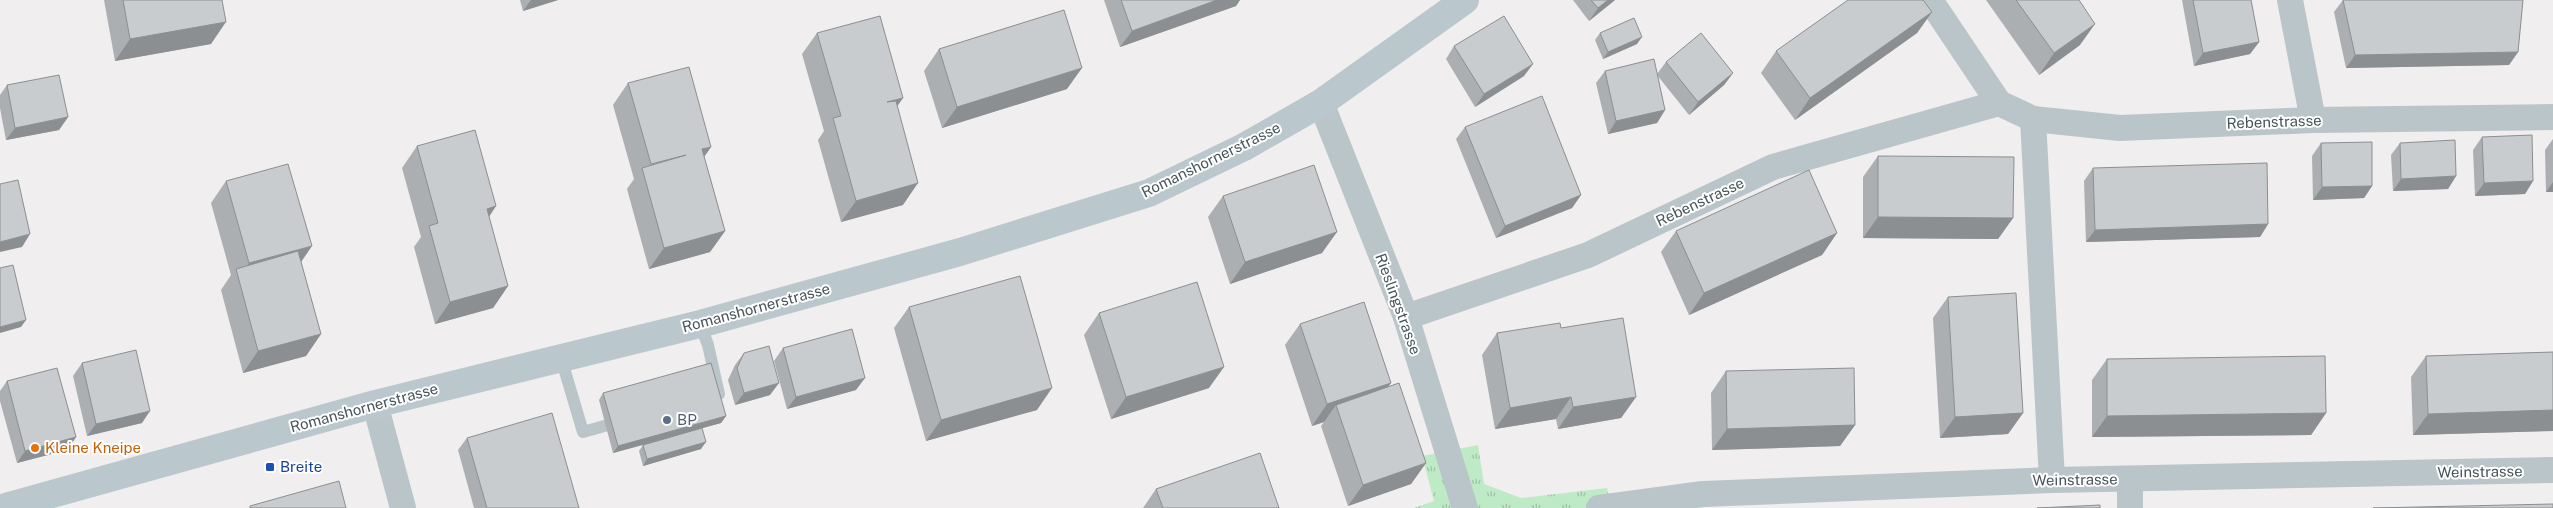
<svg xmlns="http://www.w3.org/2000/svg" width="2553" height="508" viewBox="0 0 2553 508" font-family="'Public Sans',sans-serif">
  <defs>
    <pattern id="grass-tufts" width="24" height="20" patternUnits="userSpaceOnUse" patternTransform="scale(1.25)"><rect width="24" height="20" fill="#beebc6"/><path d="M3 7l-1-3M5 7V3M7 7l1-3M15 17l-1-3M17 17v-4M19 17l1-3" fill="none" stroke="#9cc1a4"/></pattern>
  </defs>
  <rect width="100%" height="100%" fill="#f0eeee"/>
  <!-- grass -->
  <path fill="url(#grass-tufts)" d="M1478,445L1484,484L1521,498L1607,488L1612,508H1414L1434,501L1422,456Z"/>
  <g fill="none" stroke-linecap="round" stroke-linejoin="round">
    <!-- lane -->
    <g stroke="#bac5c9" stroke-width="12">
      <path d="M700,324L708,345L719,394L716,395"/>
      <path d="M561,358L583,432L622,421"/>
    </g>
    <!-- street -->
    <g stroke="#bac5c9" stroke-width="26">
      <path d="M1930,0L1999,103"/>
      <path d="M2290,0L2313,120"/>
      <path d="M1321,103L1406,317L1465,508"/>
      <path d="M2033,119L2052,480"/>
      <path d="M1406,317L1588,255L1773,167L1999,103L2033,119L2120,128L2313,120L2553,117"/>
      <path d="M375,404L403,508"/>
      <path d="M2130,480V508"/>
      <path d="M1599,508L1703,494L2052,480L2553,470"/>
    </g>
    <!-- secondary -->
    <path stroke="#bac8ce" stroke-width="28" d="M2,508L375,404L700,324L960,252L1149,193L1244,147L1321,103L1465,0"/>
  </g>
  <!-- wall -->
  <g fill="#acafb2">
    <path d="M104,0H222L211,44L115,61Z"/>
    <path d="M520,0H558L523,11Z"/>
    <path d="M1104,0H1240L1236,6L1120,47Z"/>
    <path d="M1573,0H1615L1589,21Z"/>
    <path d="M1986,0H2079L2080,45L2039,75Z"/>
    <path d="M2182,0H2251L2259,42L2250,54L2194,66Z"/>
    <path d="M2343,0H2523L2518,52L2509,65L2346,68L2334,12Z"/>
    <path d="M1932,12L1917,33L1795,120L1761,73L1776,51Z"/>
    <path d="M817,33L903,98L897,106L903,205L841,222L818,140L824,131L802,54Z"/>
    <path d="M1600,33L1637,44L1603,59L1595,40Z"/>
    <path d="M1454,46L1524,76L1475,107L1446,59Z"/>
    <path d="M939,49L1067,89L942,128L924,71Z"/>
    <path d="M1666,62L1733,73L1724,85L1689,115L1657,75L1665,110L1657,123L1608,134L1596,83L1605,71L1657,74Z"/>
    <path d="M628,83L711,147L704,157L725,231L710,252L649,269L627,189L634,179L613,105Z"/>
    <path d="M7,85L68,117L59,130L6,140L0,108V95Z"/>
    <path d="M1465,127L1581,195L1572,208L1496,238L1456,139Z"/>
    <path d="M2482,137L2533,181L2525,194L2475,196L2473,150Z"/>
    <path d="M2553,139V192H2546L2545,150Z"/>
    <path d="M2321,143L2372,186L2364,198L2313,200L2312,156Z"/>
    <path d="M2400,143L2456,176L2448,189L2393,191L2391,155Z"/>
    <path d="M417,146L496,206L489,217L508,286L493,308L435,324L414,247L421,237L402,168Z"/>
    <path d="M1878,156L2013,218L1998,239L1863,238V177Z"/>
    <path d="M2093,168L2268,224L2260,237L2086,242L2084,181Z"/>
    <path d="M226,181L301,262L321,334L306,356L243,373L221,290L231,275L211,203Z"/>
    <path d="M1223,196L1322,253L1230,284L1208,217Z"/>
    <path d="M1676,231L1837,233L1822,255L1689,315L1661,252Z"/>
    <path d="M1948,297L2023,413L2008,434L1940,438L1933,318Z"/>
    <path d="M909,307L1037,410L926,441L894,328Z"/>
    <path d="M1099,313L1209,388L1111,419L1084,335Z"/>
    <path d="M1300,324L1388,387L1426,463L1411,484L1348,506L1321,426L1324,422L1312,426L1285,345Z"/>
    <path d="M1561,328L1636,397L1621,418L1558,429L1556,419L1495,429L1482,355L1497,333Z"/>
    <path d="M783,348L856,390L787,409L774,361Z"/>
    <path d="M2553,352V431L2413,435L2411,377L2426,356Z"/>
    <path d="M744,353L770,395L735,405L728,380L735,365Z"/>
    <path d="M2107,359L2326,413L2311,435L2092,437V380Z"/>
    <path d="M82,363L142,423L87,436L73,376Z"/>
    <path d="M1726,371L1855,425L1840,446L1712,450L1711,393Z"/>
    <path d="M7,381L76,437L67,450L17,463L0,401V391Z"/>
    <path d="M603,393L726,416L721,423L702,428L701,449L643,466L639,451L643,445L613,453L599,400Z"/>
    <path d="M467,438L579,508H474L458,450Z"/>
    <path d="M1156,489L1279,508H1143Z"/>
  </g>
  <!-- shaded-wall -->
  <g fill="#8c8f91">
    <path d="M531,0H558L523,11Z"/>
    <path d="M1217,0H1240L1236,6L1120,47L1132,31Z"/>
    <path d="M1608,0H1615L1589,21L1598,8Z"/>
    <path d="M1932,12L1917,33L1795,120L1810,98Z"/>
    <path d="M226,22L211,44L115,61L130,39Z"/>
    <path d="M2095,24L2080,45L2039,75L2054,53Z"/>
    <path d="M1642,37L1637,44L1603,59L1608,52Z"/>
    <path d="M2259,42L2250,54L2194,66L2203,53Z"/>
    <path d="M2518,52L2509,65L2346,68L2355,55Z"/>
    <path d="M1533,64L1524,76L1475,107L1484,94Z"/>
    <path d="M1082,68L1067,89L942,128L957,107Z"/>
    <path d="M1733,73L1724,85L1689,115L1698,102Z"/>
    <path d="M903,98L888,119L887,102Z"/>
    <path d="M1665,110L1657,123L1608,134L1616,121Z"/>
    <path d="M68,117L59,130L6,140L15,128Z"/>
    <path d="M711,147L696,168L702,149Z"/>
    <path d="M2456,176L2448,189L2393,191L2401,179Z"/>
    <path d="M2533,181L2525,194L2475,196L2484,183Z"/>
    <path d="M2553,182V192H2546Z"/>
    <path d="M918,183L903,205L841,222L856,201Z"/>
    <path d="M2372,186L2364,198L2313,200L2322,187Z"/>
    <path d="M1581,195L1572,208L1496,238L1505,226Z"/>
    <path d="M496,206L481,228L487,209Z"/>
    <path d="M1878,217L2013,218L1998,239L1863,238Z"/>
    <path d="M2268,224L2260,237L2086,242L2095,230Z"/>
    <path d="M725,231L710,252L649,269L664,248Z"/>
    <path d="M1337,232L1322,253L1230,284L1245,262Z"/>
    <path d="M1837,233L1822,255L1689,315L1704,293Z"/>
    <path d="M30,234L22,247L0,252V242Z"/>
    <path d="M312,246L297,268L238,279L249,263Z"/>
    <path d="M508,286L493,308L435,324L450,302Z"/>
    <path d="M26,320L21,327L0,333V327Z"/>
    <path d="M321,334L306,356L243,373L258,351Z"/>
    <path d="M1224,367L1209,388L1111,419L1126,397Z"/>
    <path d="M865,378L856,390L787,409L796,397Z"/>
    <path d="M779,383L770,395L735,405L744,393Z"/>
    <path d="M1391,383L1376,404L1336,405L1324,422L1312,426L1327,404Z"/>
    <path d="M1052,388L1037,410L926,441L941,420Z"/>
    <path d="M1571,397L1556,419L1495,429L1510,408Z"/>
    <path d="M1636,397L1621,418L1558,429L1573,407Z"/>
    <path d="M2553,410V431L2413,435L2428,414Z"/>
    <path d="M150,411L142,423L87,436L96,424Z"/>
    <path d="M2023,413L2008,434L1940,438L1955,417Z"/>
    <path d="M2326,413L2311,435L2092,437L2107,416Z"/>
    <path d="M726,416L721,423L613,453L618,446Z"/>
    <path d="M1855,425L1840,446L1712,450L1727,429Z"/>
    <path d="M76,437L67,450L17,463L25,451Z"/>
    <path d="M706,442L701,449L643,466L647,459Z"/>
    <path d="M1426,463L1411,484L1348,506L1363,485Z"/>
  </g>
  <!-- building -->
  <g fill="#c8cccf" stroke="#8c8f91">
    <path d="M123,0H222L226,22L130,39Z"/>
    <path d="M1121,0H1217L1132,31Z"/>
    <path d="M1591,0H1608L1598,8Z"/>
    <path d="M1848,0H1923L1932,12L1810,98L1776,51Z"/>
    <path d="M2016,0H2079L2095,24L2054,53Z"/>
    <path d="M2193,0H2251L2259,42L2203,53Z"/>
    <path d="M2343,0H2523L2518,52L2355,55Z"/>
    <path d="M1064,10L1082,68L957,107L939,49Z"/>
    <path d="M880,16L903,98L887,102L896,101L918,183L856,201L833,118L841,116L817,33Z"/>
    <path d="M1504,16L1533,64L1484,94L1454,46Z"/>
    <path d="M1634,18L1642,37L1608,52L1600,33Z"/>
    <path d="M1701,33L1733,73L1698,102L1666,62Z"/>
    <path d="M1654,59L1665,110L1616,121L1605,71Z"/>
    <path d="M689,67L711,147L702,149L725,231L664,248L642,168L686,155L651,164L628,83Z"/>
    <path d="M59,75L68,117L15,128L7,85Z"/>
    <path d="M1542,96L1581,195L1505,226L1465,127Z"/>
    <path d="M475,130L496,206L487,209L508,286L450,302L429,226L438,223L417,146Z"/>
    <path d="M2532,135L2533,181L2484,183L2482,137Z"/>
    <path d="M2455,140L2456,176L2401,179L2400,143Z"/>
    <path d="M2372,142V186L2322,187L2321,143Z"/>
    <path d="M1878,156L2014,157L2013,218L1878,217Z"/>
    <path d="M2267,163L2268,224L2095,230L2093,168Z"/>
    <path d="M288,164L312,246L249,263L226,181Z"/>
    <path d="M1314,165L1337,232L1245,262L1223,196Z"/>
    <path d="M1809,170L1837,233L1704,293L1676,231Z"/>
    <path d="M18,180L30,234L0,242V184Z"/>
    <path d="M298,251L321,334L258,351L236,269Z"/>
    <path d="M13,265L26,320L0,327V268Z"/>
    <path d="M1020,276L1052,388L941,420L909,307Z"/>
    <path d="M1197,282L1224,367L1126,397L1099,313Z"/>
    <path d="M2016,293L2023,413L1955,417L1948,297Z"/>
    <path d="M1364,302L1391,383L1327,404L1300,324Z"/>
    <path d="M1623,318L1636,397L1573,407L1571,397L1510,408L1497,333L1560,323L1561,328Z"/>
    <path d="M852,329L865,378L796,397L783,348Z"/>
    <path d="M769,346L779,383L744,393L737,368L744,353Z"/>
    <path d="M136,350L150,411L96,424L82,363Z"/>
    <path d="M2553,352V410L2428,414L2426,356Z"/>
    <path d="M2325,356L2326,413L2107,416V359Z"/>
    <path d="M711,363L726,416L618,446L603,393Z"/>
    <path d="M57,368L76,437L25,451L7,381Z"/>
    <path d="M1854,368L1855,425L1727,429L1726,371Z"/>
    <path d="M1399,383L1426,463L1363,485L1336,405Z"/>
    <path d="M552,413L579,508H487L467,438Z"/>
    <path d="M702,428L706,442L647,459L643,445Z"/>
    <path d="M1260,453L1279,508H1163L1156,489Z"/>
    <path d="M339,481L346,508H250V506Z"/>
    <path d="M2553,504V508H2373Z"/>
    <path d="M2100,505V508H2037Z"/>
  </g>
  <!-- markers -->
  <circle fill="#5c6f8a" stroke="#fff" stroke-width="2" cx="667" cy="420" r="5"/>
  <circle fill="#e8710a" stroke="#fff" stroke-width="2" cx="35" cy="448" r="5"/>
  <rect fill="#1a4fb4" stroke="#fff" stroke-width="2" x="265" y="462" width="10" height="10" rx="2.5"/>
  <g text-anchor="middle" stroke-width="4" stroke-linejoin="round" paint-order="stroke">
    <!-- street labels -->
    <g font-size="15" fill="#475559" stroke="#fff">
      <text transform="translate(2274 122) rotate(-2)" y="5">Rebenstrasse</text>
      <text transform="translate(1211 160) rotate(-26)" y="5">Romanshornerstrasse</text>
      <text transform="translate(1700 202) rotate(-25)" y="5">Rebenstrasse</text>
      <text transform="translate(1398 304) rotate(70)" y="5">Rieslingstrasse</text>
      <text transform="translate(756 308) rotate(-15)" y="5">Romanshornerstrasse</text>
      <text transform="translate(364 408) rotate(-15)" y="5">Romanshornerstrasse</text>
      <text transform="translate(2480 472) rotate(-1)" y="5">Weinstrasse</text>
      <text transform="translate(2075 480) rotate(-1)" y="5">Weinstrasse</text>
    </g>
    <!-- service labels -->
    <g font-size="15" fill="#4e5e75" stroke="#fff" text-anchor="start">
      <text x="677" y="425">BP</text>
    </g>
    <!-- food labels -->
    <g font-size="15" fill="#c56008" stroke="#fff" text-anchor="start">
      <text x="45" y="453">Kleine Kneipe</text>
    </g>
    <!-- transit labels -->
    <g font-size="15" fill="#164399" stroke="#fff" text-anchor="start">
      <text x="280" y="472">Breite</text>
    </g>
  </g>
</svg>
